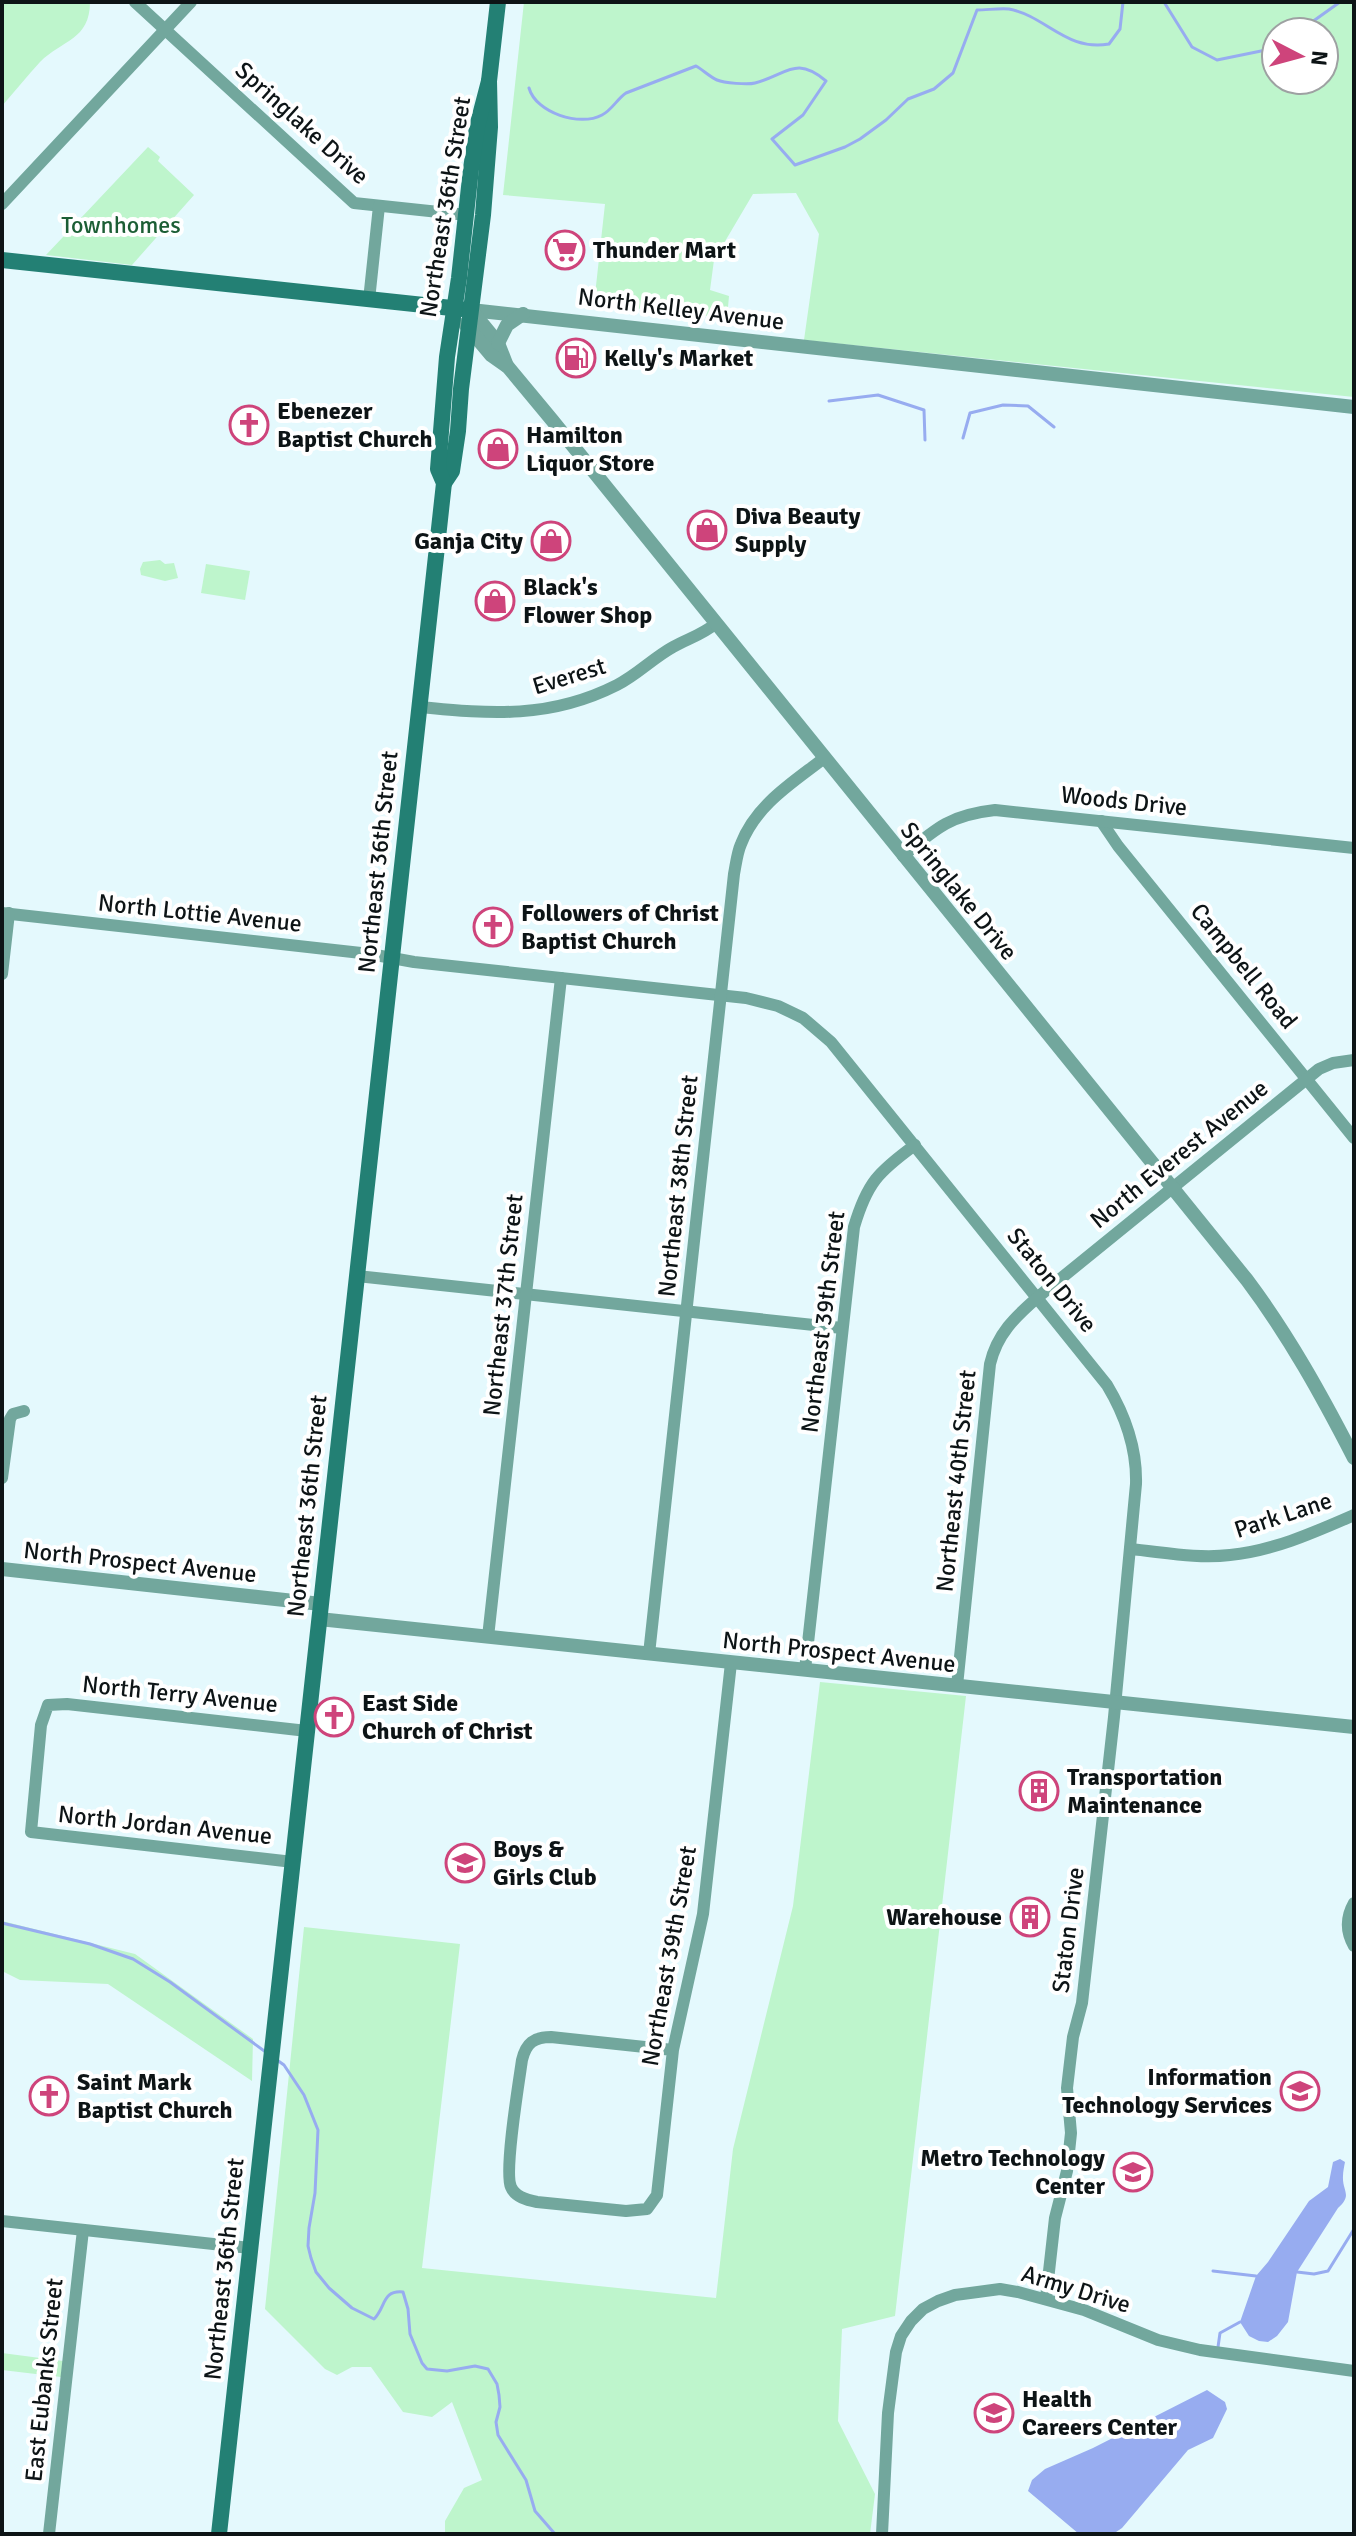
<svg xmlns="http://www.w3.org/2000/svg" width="1356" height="2536" viewBox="0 0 1356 2536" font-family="Signika,sans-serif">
  <rect width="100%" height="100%" fill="#e4f9fd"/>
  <!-- green -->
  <g fill="#bef5cc" fill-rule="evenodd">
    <path d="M4,2H90C90,40 62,40 40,62C27,76 15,91 2,106V17Z"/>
    <path d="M524,2H1354V397L804,340L819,234L796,193L753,194L714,260L710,290L729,296L727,318L594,304L605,204L503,195ZM1276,32H1324V80H1276Z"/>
    <path d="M148,147L160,157L158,161L194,195L132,265L46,255Z"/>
    <path d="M160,560L165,564L174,563L178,578L165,581L141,575L140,569L143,562Z"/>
    <path d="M206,564L250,571L245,600L201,593Z"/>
    <path d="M820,1682L966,1696L895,2316L842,2329L838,2421L875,2494L870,2534H445V2521L464,2488L482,2480L452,2402L432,2417L403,2412L371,2367H352L337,2375L325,2369L265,2309L304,1927L460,1944L422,2268L716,2298L733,2149L793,1906Z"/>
    <path d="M2,1921L135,1954L253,2039L252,2081L108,1984L20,1980L2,1971Z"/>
    <path d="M2,2353L63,2361L61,2377L2,2370Z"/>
  </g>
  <!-- water -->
  <g fill="#97acf0">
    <path d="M1340,2159L1345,2162C1344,2167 1343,2172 1343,2176C1342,2191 1353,2195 1338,2208L1297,2272L1288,2322L1277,2336L1268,2342L1259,2341L1249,2336L1240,2322L1256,2276L1268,2262L1309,2201L1328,2187L1333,2162Z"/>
    <path d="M1207,2390L1225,2402L1227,2409L1213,2438L1188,2450L1122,2528L1113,2534H1079L1028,2491L1032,2480L1045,2469L1093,2448Z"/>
  </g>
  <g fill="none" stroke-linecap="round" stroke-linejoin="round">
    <!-- stream -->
    <g stroke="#97acf0" stroke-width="3">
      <path d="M1164,2L1192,47L1217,60L1266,50L1276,45"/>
      <path d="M1298,32L1340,2"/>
      <path d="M529,88C536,113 580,127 602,115C612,110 617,99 626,93L696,66C703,70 710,77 717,80C724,83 748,85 755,83C787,75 795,55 826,81L803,115L772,139L795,165L845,147L860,139L886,120L908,99L934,89L953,73L977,10C987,10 999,8 1009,9C1046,16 1067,52 1109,44L1120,29L1123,2"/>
      <path d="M829,401L878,395L924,410L925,440"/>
      <path d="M963,438L970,413L1003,405L1028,406L1054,427"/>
      <path d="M2,1923L90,1944L133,1959L170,1982L267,2053"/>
      <path d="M277,2060L284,2065L304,2095L318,2130L315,2193L309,2228L308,2246L311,2258L316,2272L329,2288L352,2308L374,2319C386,2307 382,2290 403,2292L408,2309L410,2334L422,2363L427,2369L447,2371L475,2366L488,2369L497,2384L499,2395L500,2407L496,2422L498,2435L526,2480L535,2511L555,2534"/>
      <path d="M1213,2271L1256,2276"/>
      <path d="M1297,2272L1314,2274L1328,2271L1354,2229"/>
      <path d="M1218,2347L1220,2333L1240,2322"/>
    </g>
    <!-- minor -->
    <g stroke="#72a79d" stroke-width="12">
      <path d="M135,2L354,203L467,215"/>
      <path d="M2,204L191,2"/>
      <path d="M369,300L379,206"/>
      <path d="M420,707C491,714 550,719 617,685C637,675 653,658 673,647C687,639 702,635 715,624"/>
      <path d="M1101,821L1118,846L1354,1138"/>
      <path d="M903,856C936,828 950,815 995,810L1354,848"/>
      <path d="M2,913L370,954L414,962L746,998L778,1006L803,1018L831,1042L1107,1385C1125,1415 1137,1448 1136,1484L1114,1717L1082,2003L1073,2037L1067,2088L1071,2133L1067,2171L1055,2218L1046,2298"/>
      <path d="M2,974L9,913"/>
      <path d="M357,1276L842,1328"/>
      <path d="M2,1478L10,1419L13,1414L24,1411"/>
      <path d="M1130,1549C1163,1552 1197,1559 1230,1555C1273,1551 1315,1532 1354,1515"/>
      <path d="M488,1637L561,978"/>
      <path d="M649,1654L734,874C736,864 737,853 741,844C756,805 792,783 823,759"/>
      <path d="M805,1670L854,1227C867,1183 878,1172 915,1145"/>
      <path d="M957,1686L990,1364C997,1334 1015,1317 1038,1297L1319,1069L1333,1063L1354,1060"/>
      <path d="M293,1862L31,1832L41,1725L48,1705L67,1704L307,1731"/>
      <path d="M1354,1903C1346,1917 1346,1932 1354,1946"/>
      <path d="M673,2050L551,2037C534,2037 526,2043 522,2060C519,2081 504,2172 511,2187C515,2197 527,2200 537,2202L626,2211L647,2209L657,2195L673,2050L703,1914L731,1663"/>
      <path d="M2,2221L250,2248"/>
      <path d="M49,2534L83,2230"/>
      <path d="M882,2534L888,2413L896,2352L901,2336L911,2321L923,2309L938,2301L955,2295L1000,2289L1018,2292L1084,2310L1158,2340L1200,2350L1354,2371"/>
    </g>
    <!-- tertiary -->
    <g stroke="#72a79d" stroke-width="14">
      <path d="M471,310L1354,407"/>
      <path d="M471,310L498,343L507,366"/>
      <path d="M465,324L491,355L508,367L552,420L1247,1280C1289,1336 1322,1396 1354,1458"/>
      <path d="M498,343L507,325L523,314"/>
      <path d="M2,1569L321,1604"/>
      <path d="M319,1619L1354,1727"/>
    </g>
    <!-- secondary -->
    <g stroke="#238074" stroke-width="16">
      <path d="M2,260L461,309"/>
      <path d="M444,483L452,471L458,431L461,389L483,215L490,127L489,81L498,2"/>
      <path d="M219,2534L444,483L438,469L447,357L459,278L471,169L477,127L489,81"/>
    </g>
  </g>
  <!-- icons -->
  <defs>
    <symbol id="supermarket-ring" viewBox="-11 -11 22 22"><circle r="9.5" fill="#fff" stroke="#ce447b" stroke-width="1.5"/><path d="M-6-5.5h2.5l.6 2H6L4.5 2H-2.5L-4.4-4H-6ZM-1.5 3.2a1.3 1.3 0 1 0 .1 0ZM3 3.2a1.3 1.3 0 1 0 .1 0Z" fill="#ce447b"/></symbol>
    <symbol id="fuel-ring" viewBox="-11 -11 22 22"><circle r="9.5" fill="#fff" stroke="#ce447b" stroke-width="1.5"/><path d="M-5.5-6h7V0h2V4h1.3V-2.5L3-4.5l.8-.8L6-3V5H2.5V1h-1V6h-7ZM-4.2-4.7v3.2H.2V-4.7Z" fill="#ce447b"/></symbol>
    <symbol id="church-ring" viewBox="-11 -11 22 22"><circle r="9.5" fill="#fff" stroke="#ce447b" stroke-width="1.5"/><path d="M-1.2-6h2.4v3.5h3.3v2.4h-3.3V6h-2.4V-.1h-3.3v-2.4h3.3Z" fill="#ce447b"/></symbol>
    <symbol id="shop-ring" viewBox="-11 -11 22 22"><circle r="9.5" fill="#fff" stroke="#ce447b" stroke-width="1.5"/><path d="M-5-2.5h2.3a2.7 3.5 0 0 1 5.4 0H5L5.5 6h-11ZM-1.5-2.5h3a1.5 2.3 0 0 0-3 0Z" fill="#ce447b"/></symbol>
    <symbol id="building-ring" viewBox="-11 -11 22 22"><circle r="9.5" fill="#fff" stroke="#ce447b" stroke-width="1.5"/><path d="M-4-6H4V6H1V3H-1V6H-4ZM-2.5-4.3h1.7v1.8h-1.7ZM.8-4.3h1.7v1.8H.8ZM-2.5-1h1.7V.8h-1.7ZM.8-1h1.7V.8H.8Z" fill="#ce447b"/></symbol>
    <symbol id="school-ring" viewBox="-11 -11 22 22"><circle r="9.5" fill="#fff" stroke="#ce447b" stroke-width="1.5"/><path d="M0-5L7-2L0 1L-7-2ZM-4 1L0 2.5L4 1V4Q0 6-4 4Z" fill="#ce447b"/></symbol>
  </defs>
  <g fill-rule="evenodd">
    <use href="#supermarket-ring" x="543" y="228" width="44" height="44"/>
    <use href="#fuel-ring" x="554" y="336" width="44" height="44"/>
    <use href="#church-ring" x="227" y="403" width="44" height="44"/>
    <use href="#shop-ring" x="476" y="427" width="44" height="44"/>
    <use href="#shop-ring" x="685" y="508" width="44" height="44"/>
    <use href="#shop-ring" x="529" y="519" width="44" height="44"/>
    <use href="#shop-ring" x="473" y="579" width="44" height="44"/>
    <use href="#church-ring" x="471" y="905" width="44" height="44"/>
    <use href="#church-ring" x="312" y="1695" width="44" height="44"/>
    <use href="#building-ring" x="1017" y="1769" width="44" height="44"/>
    <use href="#school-ring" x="443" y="1841" width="44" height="44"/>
    <use href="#building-ring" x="1008" y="1895" width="44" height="44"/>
    <use href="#school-ring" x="1278" y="2069" width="44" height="44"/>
    <use href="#church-ring" x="27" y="2074" width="44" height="44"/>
    <use href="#school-ring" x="1111" y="2150" width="44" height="44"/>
    <use href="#school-ring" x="972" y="2391" width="44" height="44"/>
  </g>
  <g text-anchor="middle" stroke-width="8" stroke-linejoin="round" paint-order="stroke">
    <!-- street labels -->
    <g font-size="24" fill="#0d1416" stroke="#fff">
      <text transform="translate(302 123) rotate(42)" y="8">Springlake Drive</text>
      <text transform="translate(445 207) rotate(-81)" y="8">Northeast 36th Street</text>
      <text transform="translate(681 309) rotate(7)" y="8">North Kelley Avenue</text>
      <text transform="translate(569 676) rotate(-17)" y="8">Everest</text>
      <text transform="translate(1124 801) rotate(6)" y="8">Woods Drive</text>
      <text transform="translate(378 862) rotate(-84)" y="8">Northeast 36th Street</text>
      <text transform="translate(959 891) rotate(51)" y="8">Springlake Drive</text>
      <text transform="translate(200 913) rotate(6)" y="8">North Lottie Avenue</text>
      <text transform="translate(1244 966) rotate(51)" y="8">Campbell Road</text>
      <text transform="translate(1179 1154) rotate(-39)" y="8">North Everest Avenue</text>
      <text transform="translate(678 1186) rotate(-84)" y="8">Northeast 38th Street</text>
      <text transform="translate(1052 1280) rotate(51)" y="8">Staton Drive</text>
      <text transform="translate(503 1305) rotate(-84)" y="8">Northeast 37th Street</text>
      <text transform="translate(823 1322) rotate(-83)" y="8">Northeast 39th Street</text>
      <text transform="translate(956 1481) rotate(-84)" y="8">Northeast 40th Street</text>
      <text transform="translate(307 1506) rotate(-84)" y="8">Northeast 36th Street</text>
      <text transform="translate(1283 1515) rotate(-18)" y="8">Park Lane</text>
      <text transform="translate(140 1562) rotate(6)" y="8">North Prospect Avenue</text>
      <text transform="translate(839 1652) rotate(6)" y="8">North Prospect Avenue</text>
      <text transform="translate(180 1694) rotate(6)" y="8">North Terry Avenue</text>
      <text transform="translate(165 1825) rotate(6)" y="8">North Jordan Avenue</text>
      <text transform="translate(1068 1930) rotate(-83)" y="8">Staton Drive</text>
      <text transform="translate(669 1956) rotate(-80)" y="8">Northeast 39th Street</text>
      <text transform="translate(224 2269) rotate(-84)" y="8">Northeast 36th Street</text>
      <text transform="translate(1076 2289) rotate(17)" y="8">Army Drive</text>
      <text transform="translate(44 2380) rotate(-84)" y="8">East Eubanks Street</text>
    </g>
    <!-- park labels -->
    <g font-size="24" fill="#1c5e35" stroke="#fff">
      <text x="121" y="233">Townhomes</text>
    </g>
    <!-- poi labels -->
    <g font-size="24" font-weight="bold" fill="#0d1416" stroke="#fff" text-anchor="start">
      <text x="593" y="258">Thunder Mart</text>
      <text x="604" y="366">Kelly's Market</text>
      <text x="277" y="419">Ebenezer<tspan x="277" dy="28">Baptist Church</tspan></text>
      <text x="526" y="443">Hamilton<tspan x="526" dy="28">Liquor Store</tspan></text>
      <text x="735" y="524">Diva Beauty<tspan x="735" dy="28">Supply</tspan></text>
      <text x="523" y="549" text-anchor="end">Ganja City</text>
      <text x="523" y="595">Black's<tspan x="523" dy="28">Flower Shop</tspan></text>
      <text x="521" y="921">Followers of Christ<tspan x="521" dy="28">Baptist Church</tspan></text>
      <text x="362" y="1711">East Side<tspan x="362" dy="28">Church of Christ</tspan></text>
      <text x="1067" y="1785">Transportation<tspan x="1067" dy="28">Maintenance</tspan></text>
      <text x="493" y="1857">Boys &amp;<tspan x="493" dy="28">Girls Club</tspan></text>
      <text x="1002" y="1925" text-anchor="end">Warehouse</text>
      <text x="1272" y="2085" text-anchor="end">Information<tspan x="1272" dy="28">Technology Services</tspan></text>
      <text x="77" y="2090">Saint Mark<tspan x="77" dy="28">Baptist Church</tspan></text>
      <text x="1105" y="2166" text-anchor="end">Metro Technology<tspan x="1105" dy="28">Center</tspan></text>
      <text x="1022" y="2407">Health<tspan x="1022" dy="28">Careers Center</tspan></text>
    </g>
  </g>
  <!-- border -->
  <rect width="1356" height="2536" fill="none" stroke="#0d1416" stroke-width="8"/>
  <!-- north arrow -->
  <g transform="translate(1300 56) rotate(96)"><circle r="38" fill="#ffffff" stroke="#9ea1a2" stroke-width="2"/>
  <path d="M0-6L14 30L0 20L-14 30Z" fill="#ce447b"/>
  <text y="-12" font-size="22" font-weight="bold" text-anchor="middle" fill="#0d1416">N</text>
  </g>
</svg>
